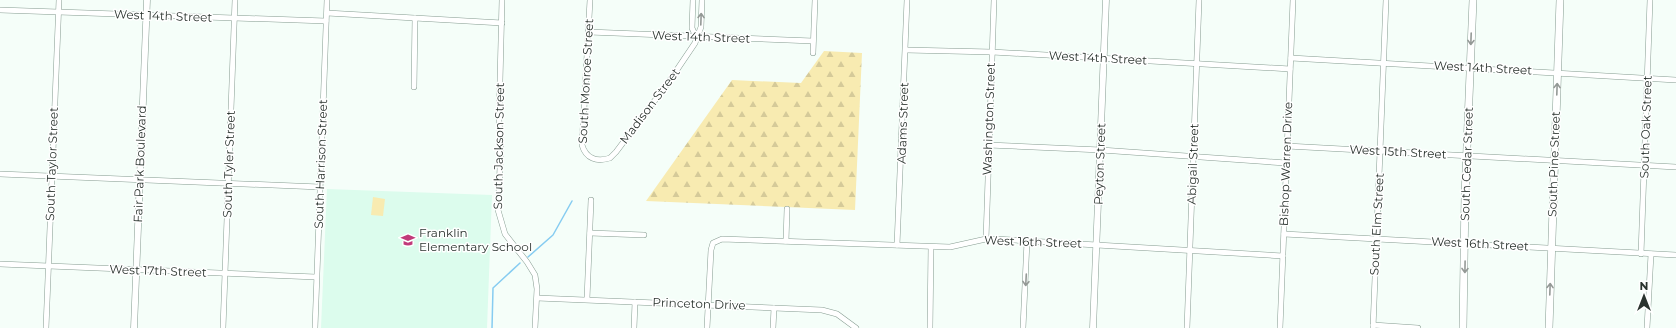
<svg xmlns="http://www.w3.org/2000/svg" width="1676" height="328" viewBox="0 0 1676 328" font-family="Montserrat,sans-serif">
  <defs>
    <pattern id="forest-firs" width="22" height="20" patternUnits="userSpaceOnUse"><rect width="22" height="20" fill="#f8ebb1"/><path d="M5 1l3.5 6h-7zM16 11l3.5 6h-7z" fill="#d5ca99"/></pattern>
  </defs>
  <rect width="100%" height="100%" fill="#f5fef9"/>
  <!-- built -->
  <path fill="#dcfced" d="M327,189L492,195L487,328H321Z"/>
  <!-- forest -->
  <path fill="url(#forest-firs)" d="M824,51L862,53L855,210L646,201L732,80L801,83Z"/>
  <!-- green -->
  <path fill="#f8ebb1" d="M373,197L385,199L383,216L371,215Z"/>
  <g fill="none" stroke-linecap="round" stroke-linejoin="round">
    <!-- stream -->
    <g stroke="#86ccf1" stroke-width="1.5">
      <path d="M528,257L553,235L572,201"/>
      <path d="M492,328L493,288L520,263"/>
    </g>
    <defs>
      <g id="minor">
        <path d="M502,0L499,121L501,146L498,210L505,234L527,262L535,275L537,289L535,328"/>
        <path d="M590,0L582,145C586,159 597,162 610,158L616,152L668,83L695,43L701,27L702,0"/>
        <path d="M693,0L692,28L696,37"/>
        <path d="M0,10L326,21"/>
        <path d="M327,13L502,23"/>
        <path d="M589,32L813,41"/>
        <path d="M906,50L992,52L1290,69"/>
        <path d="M813,53L815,0"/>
        <path d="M1291,58L1676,80"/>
        <path d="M414,87L415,18"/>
        <path d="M988,145L1101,150L1286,163"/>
        <path d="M1287,146L1676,167"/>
        <path d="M0,174L320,187"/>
        <path d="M590,233L644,235"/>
        <path d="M1284,234L1676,255"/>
        <path d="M986,239L994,0"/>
        <path d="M786,241L787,209"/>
        <path d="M897,245L907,0"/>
        <path d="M1641,254L1650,0"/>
        <path d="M0,264L316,277"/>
        <path d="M537,298L822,310L837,314L856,328"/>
        <path d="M587,299L591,200"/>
        <path d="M1373,325L1418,328"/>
        <path d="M46,328L59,0"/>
        <path d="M223,328L235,0"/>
        <path d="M315,328L327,0"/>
        <path d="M634,328L635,302"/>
        <path d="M707,328L711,250L713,243L722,239L950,247L986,239H995L1283,256"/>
        <path d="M773,328L774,308"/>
        <path d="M930,328L931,247"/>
        <path d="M1023,328L1027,241"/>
        <path d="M1187,328L1199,0"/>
        <path d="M1280,328L1293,0"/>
        <path d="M1373,328L1386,0"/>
        <path d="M1647,328L1651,254"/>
      </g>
      <g id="tertiary">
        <path d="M134,328L147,0"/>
        <path d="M1093,328L1106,0"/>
      </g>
      <g id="secondary">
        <path d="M1463,328L1465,196L1473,0"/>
        <path d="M1549,328L1560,0"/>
      </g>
    </defs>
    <!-- minor casing -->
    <use href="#minor" stroke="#869c91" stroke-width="6"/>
    <!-- tertiary casing -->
    <use href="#tertiary" stroke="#869c91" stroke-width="7"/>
    <!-- secondary casing -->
    <use href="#secondary" stroke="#869c91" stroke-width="8"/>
    <!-- minor -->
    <use href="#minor" stroke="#fff" stroke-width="5"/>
    <!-- tertiary -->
    <use href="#tertiary" stroke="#fff" stroke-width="6"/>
    <!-- secondary -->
    <use href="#secondary" stroke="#fff" stroke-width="7"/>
  </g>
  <!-- one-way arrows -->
  <defs><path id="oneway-shaft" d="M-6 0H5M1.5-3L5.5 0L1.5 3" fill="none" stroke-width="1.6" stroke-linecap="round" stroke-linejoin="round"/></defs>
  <g stroke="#949996">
    <use href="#oneway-shaft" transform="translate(701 19) rotate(-88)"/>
    <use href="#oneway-shaft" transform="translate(1471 39) rotate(92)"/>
    <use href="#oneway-shaft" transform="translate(1557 89) rotate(-88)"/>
    <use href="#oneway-shaft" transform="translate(1465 267) rotate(91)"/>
    <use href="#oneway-shaft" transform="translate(1026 280) rotate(93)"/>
    <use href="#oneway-shaft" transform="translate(1550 289) rotate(-88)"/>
  </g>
  <!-- icons -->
  <defs>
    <symbol id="school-bare" viewBox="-9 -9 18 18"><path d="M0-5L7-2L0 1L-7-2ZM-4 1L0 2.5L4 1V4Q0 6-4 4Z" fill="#c13a7a" stroke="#fff" stroke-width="2.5" paint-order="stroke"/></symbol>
  </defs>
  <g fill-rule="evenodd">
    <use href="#school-bare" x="398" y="230" width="20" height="20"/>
  </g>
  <g text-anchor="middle" stroke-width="3" stroke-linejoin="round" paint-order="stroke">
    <!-- street labels -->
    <g font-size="12" fill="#2a332e" stroke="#fff">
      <text transform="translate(163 16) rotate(2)" y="4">West 14th Street</text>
      <text transform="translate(701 37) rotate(2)" y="4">West 14th Street</text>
      <text transform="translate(1098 58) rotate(3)" y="4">West 14th Street</text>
      <text transform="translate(1483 68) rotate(3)" y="4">West 14th Street</text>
      <text transform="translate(586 81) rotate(-87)" y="4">South Monroe Street</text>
      <text transform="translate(650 106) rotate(-53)" y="4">Madison Street</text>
      <text transform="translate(989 119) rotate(-88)" y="4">Washington Street</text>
      <text transform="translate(903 123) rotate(-88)" y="4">Adams Street</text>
      <text transform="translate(1646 127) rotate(-88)" y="4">South Oak Street</text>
      <text transform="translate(499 146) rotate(-89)" y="4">South Jackson Street</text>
      <text transform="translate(1398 152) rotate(3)" y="4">West 15th Street</text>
      <text transform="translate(52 164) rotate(-88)" y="4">South Taylor Street</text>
      <text transform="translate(140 164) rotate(-88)" y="4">Fair Park Boulevard</text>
      <text transform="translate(229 164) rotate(-88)" y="4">South Tyler Street</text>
      <text transform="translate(321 164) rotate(-88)" y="4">South Harrison Street</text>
      <text transform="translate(1100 164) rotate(-88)" y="4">Peyton Street</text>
      <text transform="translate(1193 164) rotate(-88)" y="4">Abigail Street</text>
      <text transform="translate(1286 164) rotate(-88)" y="4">Bishop Warren Drive</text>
      <text transform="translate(1467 164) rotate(-88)" y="4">South Cedar Street</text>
      <text transform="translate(1554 164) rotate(-88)" y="4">South Pine Street</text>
      <text transform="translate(1377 224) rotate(-87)" y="4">South Elm Street</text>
      <text transform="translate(1033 242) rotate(2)" y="4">West 16th Street</text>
      <text transform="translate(1480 244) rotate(3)" y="4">West 16th Street</text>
      <text transform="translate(158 271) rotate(2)" y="4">West 17th Street</text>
      <text transform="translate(699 304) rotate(2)" y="4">Princeton Drive</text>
    </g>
    <!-- poi labels -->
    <g font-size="12" fill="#2a332e" stroke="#fff" text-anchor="start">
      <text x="419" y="237">Franklin<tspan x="419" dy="14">Elementary School</tspan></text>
    </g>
  </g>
  <!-- north arrow -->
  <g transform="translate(1644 296)" stroke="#ffffff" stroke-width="3" paint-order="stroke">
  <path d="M0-3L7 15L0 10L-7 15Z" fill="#2a332e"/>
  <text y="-6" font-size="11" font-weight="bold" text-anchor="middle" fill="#2a332e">N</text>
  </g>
</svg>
